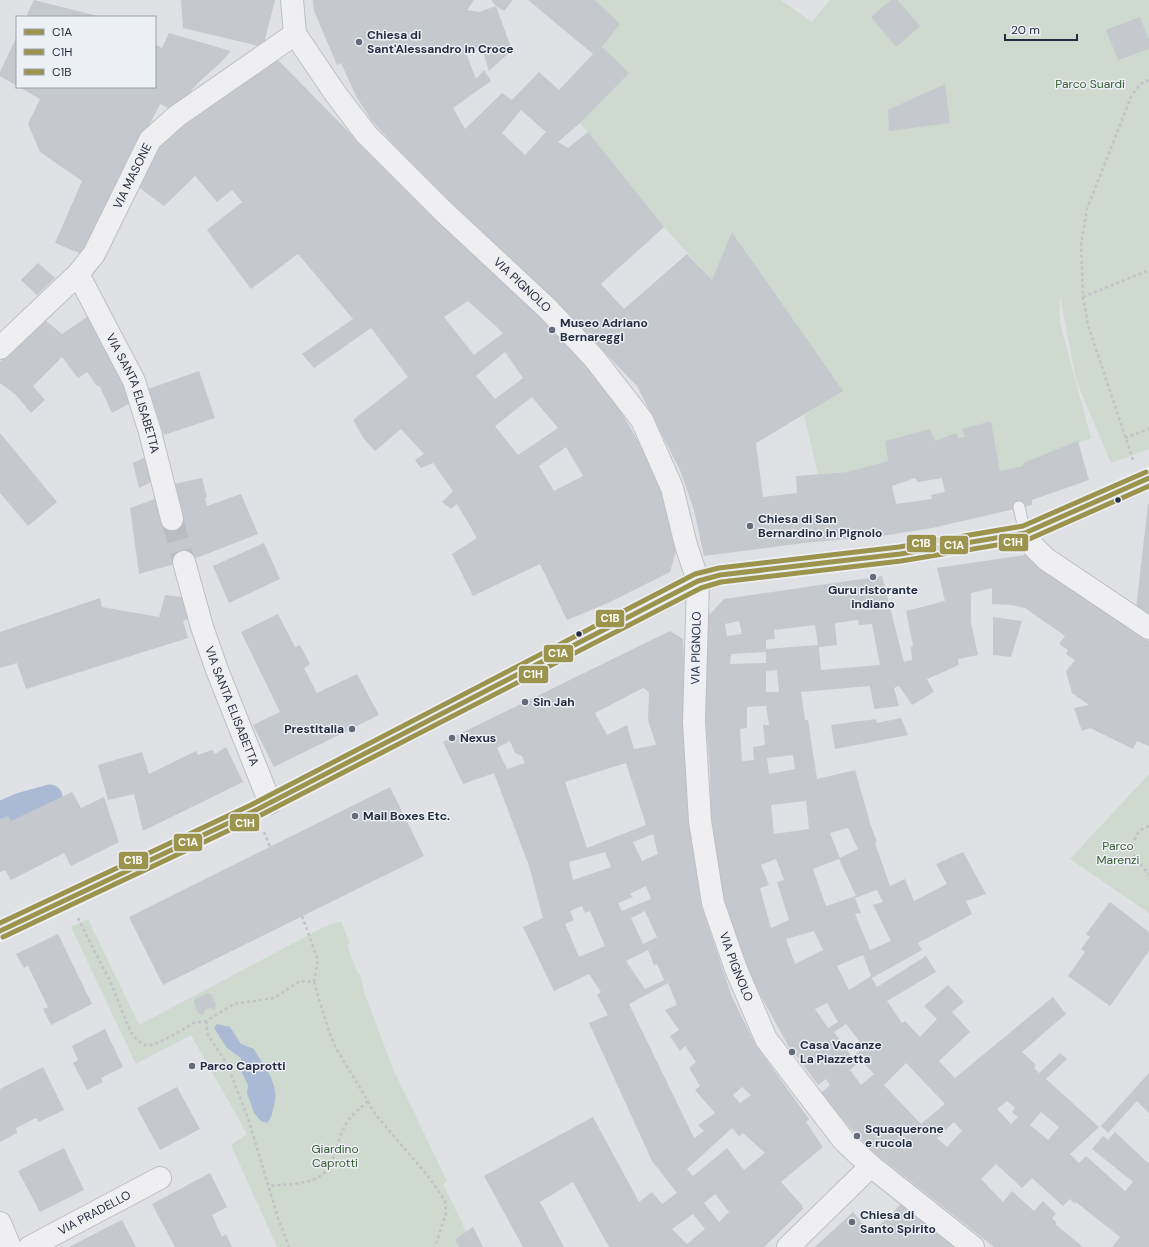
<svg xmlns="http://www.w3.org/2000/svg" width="1149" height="1247" viewBox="0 0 1149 1247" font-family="'DM Sans',sans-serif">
  <rect width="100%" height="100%" fill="#e0e1e5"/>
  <!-- green -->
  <g fill="#ced9cf">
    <path d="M595,0H781L812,22L830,0H1149V449L1111,463L1076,380L1060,296V323L1091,438L1023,463V466L1000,471L991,421L963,429L965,436L935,441L930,429L885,441L888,461L847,472L818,474L804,415L842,391L733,233L712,280L664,227L580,123L602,47L620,24Z"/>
    <path d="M1149,774V913L1070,859Z"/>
    <path d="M88,919L139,1025L322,928L341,921L350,943L347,945L358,974H360L364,992L393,1069L447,1181L443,1184L466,1231L455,1239L459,1247H277L231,1145L247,1134L191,1035L136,1064L71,927Z"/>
  </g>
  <!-- water -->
  <path fill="#abbad4" d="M217,1024L230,1027L241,1044L254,1049C264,1068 280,1082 274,1106C272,1112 272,1118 267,1123L261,1121L254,1113L247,1093L248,1085L242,1073L241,1058L227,1048L214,1028Z"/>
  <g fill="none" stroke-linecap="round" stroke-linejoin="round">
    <!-- canal -->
    <path stroke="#abbad4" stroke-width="25" d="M0,814L21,805L50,797"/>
  </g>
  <!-- building -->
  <g fill="#c5c8cc" fill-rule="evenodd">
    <path d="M34,0L98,16V17H26Z"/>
    <path d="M181,0H275L263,47L183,28Z"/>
    <path d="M313,0H474L467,10L479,12L496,6L512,50L489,71L481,46L466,53L476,79L484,70L491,81L453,108L465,129L502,93L512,100L539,72L559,90L593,54L528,0H595L620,24L602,47L629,73L580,123L558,142L568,148L588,132L664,227L601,284L624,309L687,254L712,280L732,232L843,391L756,443L763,497L797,493L796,476L847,472L888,461L885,441L930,429L935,441L956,433L959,438L965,436L962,429L991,421L1000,471L1023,466V463L1078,441L1089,480L1032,500V505L932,528L882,536L804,543L704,556L694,510L680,470L637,386L553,299L438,192L371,120L356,96L341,63L337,65L314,11ZM521,110L546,132L525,155L502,133ZM915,478L918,482L942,478L945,492L931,495L932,499L896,504L892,486Z"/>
    <path d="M491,0H513L504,11L496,6Z"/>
    <path d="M891,0H897L920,26L896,47L871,17Z"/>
    <path d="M1140,17L1149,40V49L1118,60L1106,30Z"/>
    <path d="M169,33L231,51L221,62L199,82L174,111L160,104L84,255L55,243L82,181L40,152L28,124L40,99L19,87H155V44L162,48Z"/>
    <path d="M17,36V86L0,76V72Z"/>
    <path d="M276,58L392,176L537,307L610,393L665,487L676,551L670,572L608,603L567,620L540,564L473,596L452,554L477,538L457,504L451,509L442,502L453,491L433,463L421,468L415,460L424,454L401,429L375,451L364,439L353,420L408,377L371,328L314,368L302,354L353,319L298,254L251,289L207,230L242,202L232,190L217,202L195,176L164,206L134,184L156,141L232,85L234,91ZM468,301L503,333L474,355L444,317ZM505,352L523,378L495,399L476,376ZM532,397L558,428L518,455L495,426ZM566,447L583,476L554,491L539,466Z"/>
    <path d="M945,84L950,123L889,131L888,110Z"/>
    <path d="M38,263L55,278L37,295L21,280Z"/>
    <path d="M87,317L116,365L132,402L112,413L100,387L96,385L87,372L78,378L62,357L33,386L45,400L31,413L16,395L0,383V362L10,350L45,320L62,334Z"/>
    <path d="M199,371L215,418L164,435L148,389Z"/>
    <path d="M0,433L57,502L28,526L0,493Z"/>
    <path d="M148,456L155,480L139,488L133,463Z"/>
    <path d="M202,478L207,497L205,498L207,506L241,494L258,534L199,557L139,574L130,508L160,497L174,484Z"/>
    <path d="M1148,504H1149V618L1136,609Z"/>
    <path d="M264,543L280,579L229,603L213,566Z"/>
    <path d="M1025,555L1149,641V746L1137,741L1133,749L1090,728L1082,731L1074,708L1089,705L1072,693L1066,671L1075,660L1066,654L1068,650L1059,644L1065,636L1025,608L1012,605L992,604V588L971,593V622L978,655L958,659L959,665L927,679L934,692L912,705L899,686L894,688L899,706L874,709L870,686L801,692L805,720H808L817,779L855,770L870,823L877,842L875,843L890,886L905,879L914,901L947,884L936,864L963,852L986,894L966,901L972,914L918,943L922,950L872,978L877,987L926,956L936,972L887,1001L902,1023L905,1021L920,1037L937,1019L924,1006L948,985L964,1002L952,1012L970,1032L939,1061L955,1078L1053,997L1066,1014L1022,1052L1036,1065L1034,1068L1039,1073L1060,1053L1067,1059L1046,1079L1099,1127L1070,1154L1079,1163L1086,1156L1125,1191L1133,1182L1092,1149L1103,1136L1108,1140L1115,1132L1148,1163L1149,1162V1247H1112L1120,1237L1076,1202L1075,1204L1070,1199L1063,1206L1032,1178L1022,1188L996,1164L981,1179L1003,1202L1012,1191L1034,1211L1043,1201L1056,1214L1052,1218L1057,1223L1055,1224L1083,1247H994L872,1151L849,1127L821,1093L830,1085L826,1079L818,1085L796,1055L794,1056L752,980L723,898L711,818L710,772L704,697L709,615L724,599L882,576L904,662L912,660L911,647L913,646L906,611L945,601L937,568ZM858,620L859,625L872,624L880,665L821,670L819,647L837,645L835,623ZM739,621L742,634L727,636L725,624ZM815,625L818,645L766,649V640L775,639L774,630ZM766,652V663L730,664L731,654ZM777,670L779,692H766V671ZM766,706L769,725H763L765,745L753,747L754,760L742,761L740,729L747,728V707ZM793,755L795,769L769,774L767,758ZM806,801L809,829L774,834L771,805ZM848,828L858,849L840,858L830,833ZM776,859L784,880L777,882L789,920L771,928L760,888L769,885L761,865ZM839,859L856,896L826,906L813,869ZM877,890L883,902L873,905L891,941L870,950L855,914L861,913L855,898ZM814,931L823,950L795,964L786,939ZM863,955L871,976L849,990L837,966ZM827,1003L838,1022L828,1028L815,1009ZM846,1024L864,1047L852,1057L834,1032ZM861,1060L874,1074L861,1085L850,1070ZM906,1063L945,1104L921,1124L884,1085ZM1007,1101L1015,1108L1012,1112L1018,1117L1011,1124L997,1109ZM1041,1112L1059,1127L1048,1140L1030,1125ZM954,1122L962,1131L947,1147L937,1138Z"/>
    <path d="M165,595L182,597L188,619L183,621L188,638L26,689L17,663L0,668V632L100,598L102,607L159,617Z"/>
    <path d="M278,614L295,647L300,645L310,664L304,668L317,693L357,674L379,715L274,767L253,725L280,712L241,632Z"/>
    <path d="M993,617L1022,621L1011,657L993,655Z"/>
    <path d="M670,631L683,639L690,795L689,821L701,905L732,997L755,1044L809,1119L806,1122L823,1147L781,1182L802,1205L803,1209L764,1247H609L573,1182L540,1202L564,1247H523L484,1176L593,1117L639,1202L652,1192L662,1204L677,1193L652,1161L589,1023L608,1015L597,995L601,992L589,974L554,991L523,927L543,918L529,866L494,773L463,784L443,742ZM643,688L649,692L648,720L656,745L634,749L627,725L607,735L595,713ZM510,741L515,753L522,756L525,763L507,769L497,748ZM626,763L646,825L587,848L565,782ZM653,834L658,854L642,861L633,842ZM605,852L611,867L573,880L569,862ZM646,886L651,899L622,911L618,903L633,897L630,894ZM582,906L585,913L590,911L605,946L579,957L565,924L574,920L570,911ZM645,911L657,937L643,944L631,918ZM648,950L654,965L657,964L664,980L645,989L626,961ZM668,983L677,1005L665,1010L679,1030L670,1036L680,1051L685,1046L696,1062L689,1068L700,1086L695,1090L715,1113L698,1125L704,1131L694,1138L629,1004ZM742,1087L751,1095L740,1103L733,1095ZM732,1128L739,1136L743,1133L765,1153L744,1170L727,1148L693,1176L687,1169ZM715,1194L729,1212L719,1222L704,1203ZM693,1214L705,1229L687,1244L672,1229Z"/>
    <path d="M901,718L908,735L835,749L831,725L876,719L877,723Z"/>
    <path d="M226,747L243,782L143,831L134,794L108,800L98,765L142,752L149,774L196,751L198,755L212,750L215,754Z"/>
    <path d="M390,787L424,856L163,985L129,917Z"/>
    <path d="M72,792L81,808L104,797L119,842L71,866L64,853L11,880L5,870L0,872V819L8,816L11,821Z"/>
    <path d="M1110,902L1149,932V951L1110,1006L1068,976L1085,952L1081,949L1090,937L1086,934Z"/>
    <path d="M58,934L92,1004L51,1025L43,1009L48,1007L28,966L24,968L16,954Z"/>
    <path d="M209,993L211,994L216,1004L215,1009L209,1008L205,1010L203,1015L198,1013L194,1003L195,999Z"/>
    <path d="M105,1029L123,1067L101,1078L103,1082L87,1090L73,1063L78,1060L72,1046Z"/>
    <path d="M43,1067L64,1110L39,1122L36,1118L16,1128L17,1133L0,1142V1089Z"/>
    <path d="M1149,1073V1113L1137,1101L1108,1133L1101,1126Z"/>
    <path d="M177,1087L200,1129L160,1150L137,1108Z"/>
    <path d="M64,1148L84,1190L40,1212L18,1171Z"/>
    <path d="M210,1173L227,1207L212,1215L222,1237L226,1234L232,1247H175L152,1204Z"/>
    <path d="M901,1204L955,1247H815L853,1212L871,1234Z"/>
    <path d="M122,1220L136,1247H69L106,1228Z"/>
    <path d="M473,1227L483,1247H459L455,1239Z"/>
  </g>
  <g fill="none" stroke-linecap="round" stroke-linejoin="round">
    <!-- street-tunnel -->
    <path stroke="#bbbdc4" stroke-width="22" stroke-dasharray="22 11" stroke-linecap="butt" d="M172,519L184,562"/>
    <defs>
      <path id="lane" d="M1019,507L1025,533"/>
      <g id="street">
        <path id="s1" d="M292,0L295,34L335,93L366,134L443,211L547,308L594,358L642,420L672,488L686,545L698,581L694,722L700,821L713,903L736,969L766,1039L844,1141L871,1166L973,1247"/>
        <path id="s2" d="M78,274L134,381L150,432L172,519"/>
        <path id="s3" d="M0,348L78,274L94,254L150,140L177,116L295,34"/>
        <path d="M1025,533L1034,547L1046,559L1149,628"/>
        <path id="s4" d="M184,562L202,627L217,670L270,803"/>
        <path d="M0,1223L10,1247"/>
        <path id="s5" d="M30,1247L160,1178"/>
        <path d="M788,1247L871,1166"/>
      </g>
    </defs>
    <!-- lane casing -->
    <use href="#lane" stroke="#bebfc3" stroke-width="13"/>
    <!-- street casing -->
    <use href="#street" stroke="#bebfc3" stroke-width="24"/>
    <!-- path -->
    <g stroke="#c2c2c8" stroke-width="2.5" stroke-dasharray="3 3" stroke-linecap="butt">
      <path d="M1083,297L1149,270"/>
      <path d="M1125,438L1149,429"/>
      <path d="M1133,460L1088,325L1083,297L1081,244L1087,209L1131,97L1140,84L1149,80"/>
      <path d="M1149,826C1134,832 1135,838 1132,853L1149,875"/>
      <path d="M264,832L270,847"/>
      <path d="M302,916L318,960L314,982"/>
      <path d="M78,918L111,983L130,1031L137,1040L145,1045H152L164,1040L194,1023L206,1021L234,1004L274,998L300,981L314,982L329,1032L337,1050L368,1101C355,1113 348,1117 341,1134C336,1147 334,1163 324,1173C312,1185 285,1184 270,1186"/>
      <path d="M206,1021L208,1035L227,1064L248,1118L278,1218L289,1247"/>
      <path d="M368,1101L375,1114L428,1176L445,1201L446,1213L435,1247"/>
    </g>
    <!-- lane -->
    <use href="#lane" stroke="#efeff2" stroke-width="11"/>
    <!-- street -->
    <use href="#street" stroke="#efeff2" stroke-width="22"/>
    <!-- secondary -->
    <path stroke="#f4f5f6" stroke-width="22" d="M0,931L254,811L698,581L720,575L900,554L1025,533L1149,478"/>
    <defs>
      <path id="bus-1" d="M0,931L254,811L698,581L720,575L900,554L1025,533L1149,478"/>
      <path id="bus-2" d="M3,937L257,817L701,588L721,582L901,561L1027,540L1149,486"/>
      <path id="bus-3" d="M0,923L251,805L695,574L719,568L899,547L1023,526L1146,472"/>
    </defs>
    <!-- bus-1 casing -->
    <use href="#bus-1" stroke="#eceff6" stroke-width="8"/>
    <!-- bus-2 casing -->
    <use href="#bus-2" stroke="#eceff6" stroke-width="8"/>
    <!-- bus-3 casing -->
    <use href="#bus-3" stroke="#eceff6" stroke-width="8"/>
    <!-- bus-1 -->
    <use href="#bus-1" stroke="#9c944d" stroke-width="5"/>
    <!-- bus-2 -->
    <use href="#bus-2" stroke="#9c944d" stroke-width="5"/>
    <!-- bus-3 -->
    <use href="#bus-3" stroke="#9c944d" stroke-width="5"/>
  </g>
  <!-- markers -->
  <g fill="#666b7a" stroke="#eceff6" stroke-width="1.5">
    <circle cx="359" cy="42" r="4"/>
    <circle cx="552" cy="330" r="4"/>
    <circle cx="750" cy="526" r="4"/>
    <circle cx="873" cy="577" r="4"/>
    <circle cx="525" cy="702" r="4"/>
    <circle cx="352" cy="729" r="4"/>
    <circle cx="452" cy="738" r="4"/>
    <circle cx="355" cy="816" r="4"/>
    <circle cx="792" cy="1052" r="4"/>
    <circle cx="192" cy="1066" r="4"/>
    <circle cx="857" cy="1136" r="4"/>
    <circle cx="852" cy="1222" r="4"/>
  </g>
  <g fill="#252c40" stroke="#eceff6" stroke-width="1.5">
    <circle cx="1118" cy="500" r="3.5"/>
    <circle cx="579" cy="634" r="3.5"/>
  </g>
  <g text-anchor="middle" stroke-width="3" stroke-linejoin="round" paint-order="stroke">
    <!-- poi labels -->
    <g font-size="12" font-weight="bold" fill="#252c40" stroke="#eceff6" text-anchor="start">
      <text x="367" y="39">Chiesa di<tspan x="367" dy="14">Sant'Alessandro in Croce</tspan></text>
      <text x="560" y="327">Museo Adriano<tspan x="560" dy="14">Bernareggi</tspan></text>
      <text x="758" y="523">Chiesa di San<tspan x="758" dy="14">Bernardino in Pignolo</tspan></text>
      <text x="873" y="594" text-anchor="middle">Guru ristorante<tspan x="873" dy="14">indiano</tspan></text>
      <text x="533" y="706">Sin Jah</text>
      <text x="344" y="733" text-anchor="end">Prestitalia</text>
      <text x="460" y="742">Nexus</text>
      <text x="363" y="820">Mail Boxes Etc.</text>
      <text x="800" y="1049">Casa Vacanze<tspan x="800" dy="14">La Piazzetta</tspan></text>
      <text x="200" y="1070">Parco Caprotti</text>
      <text x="865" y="1133">Squaquerone<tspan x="865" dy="14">e rucola</tspan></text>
      <text x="860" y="1219">Chiesa di<tspan x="860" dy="14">Santo Spirito</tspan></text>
    </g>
    <!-- park labels -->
    <g font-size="12" fill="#355d31" stroke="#eceff6">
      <text x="1090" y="88">Parco Suardi</text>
      <text x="1118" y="850">Parco<tspan x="1118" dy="14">Marenzi</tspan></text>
      <text x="335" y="1153">Giardino<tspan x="335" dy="14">Caprotti</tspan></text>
    </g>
    <!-- street labels -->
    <g font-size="12" fill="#252c40" stroke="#eceff6">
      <text dy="4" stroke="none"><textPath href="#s3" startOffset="220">VIA MASONE</textPath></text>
      <text dy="4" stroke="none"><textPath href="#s1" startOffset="374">VIA PIGNOLO</textPath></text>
      <text dy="4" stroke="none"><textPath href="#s2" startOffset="132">VIA SANTA ELISABETTA</textPath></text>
      <text transform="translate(696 648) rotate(-89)" y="4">VIA PIGNOLO</text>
      <text dy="4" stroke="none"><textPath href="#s4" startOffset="152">VIA SANTA ELISABETTA</textPath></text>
      <text dy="4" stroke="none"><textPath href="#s1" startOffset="1117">VIA PIGNOLO</textPath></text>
      <text dy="4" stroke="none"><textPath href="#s5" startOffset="73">VIA PRADELLO</textPath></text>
    </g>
  </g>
  <g stroke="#eceff6" stroke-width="1.5">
    <rect x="998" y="533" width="31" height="19" rx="4" fill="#9c944d"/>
    <rect x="906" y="534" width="31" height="19" rx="4" fill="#9c944d"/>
    <rect x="939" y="535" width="30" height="20" rx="4" fill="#9c944d"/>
    <rect x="595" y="609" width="30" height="19" rx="4" fill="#9c944d"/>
    <rect x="543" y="644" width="31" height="19" rx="4" fill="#9c944d"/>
    <rect x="518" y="665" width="31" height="19" rx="4" fill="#9c944d"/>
    <rect x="229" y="813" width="31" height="19" rx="4" fill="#9c944d"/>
    <rect x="173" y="833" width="30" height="19" rx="4" fill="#9c944d"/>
    <rect x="118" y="851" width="31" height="19" rx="4" fill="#9c944d"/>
  </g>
  <g font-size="11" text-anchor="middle" font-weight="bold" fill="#fff">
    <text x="1013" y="546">C1H</text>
    <text x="921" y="547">C1B</text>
    <text x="954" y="549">C1A</text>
    <text x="610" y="622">C1B</text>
    <text x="558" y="657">C1A</text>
    <text x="533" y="678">C1H</text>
    <text x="245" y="827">C1H</text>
    <text x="188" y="846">C1A</text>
    <text x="133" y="864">C1B</text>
  </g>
  <!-- legend -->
  <rect x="16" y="16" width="140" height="72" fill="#eceff6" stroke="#9ca1ad"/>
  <rect x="24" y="29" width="20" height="6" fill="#9c944d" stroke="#9ca1ad"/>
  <text x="52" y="36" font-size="12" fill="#252c40">C1A</text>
  <rect x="24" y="49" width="20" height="6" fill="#9c944d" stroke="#9ca1ad"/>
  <text x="52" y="56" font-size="12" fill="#252c40">C1H</text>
  <rect x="24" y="69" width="20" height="6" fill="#9c944d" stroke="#9ca1ad"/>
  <text x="52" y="76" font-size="12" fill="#252c40">C1B</text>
  <!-- scale -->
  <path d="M1005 34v6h72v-6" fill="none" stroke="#252c40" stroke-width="2"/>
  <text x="1011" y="34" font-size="12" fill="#252c40" stroke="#eceff6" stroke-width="3" paint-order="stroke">20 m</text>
</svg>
